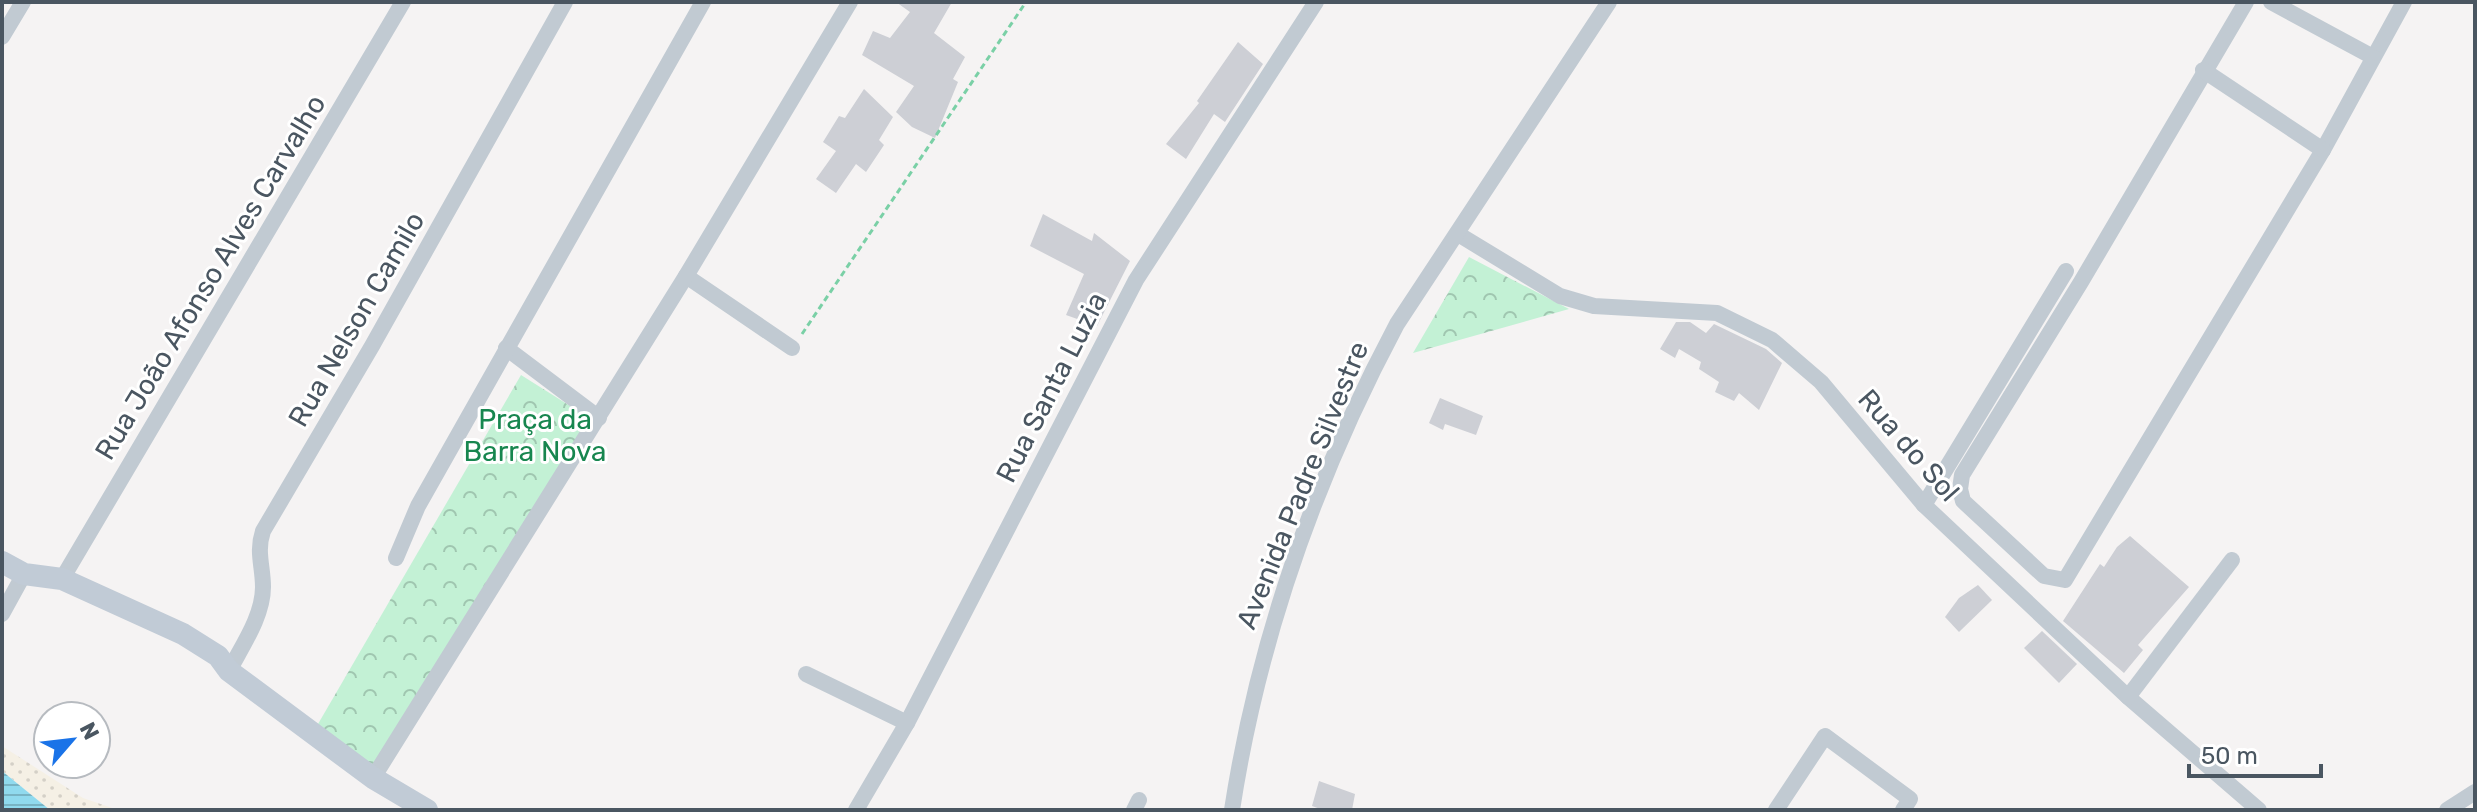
<svg xmlns="http://www.w3.org/2000/svg" width="2477" height="812" viewBox="0 0 2477 812" font-family="Rubik,sans-serif">
	<defs>
		<pattern id="sand-dots" width="8" height="8" patternUnits="userSpaceOnUse" patternTransform="scale(2)"><rect width="8" height="8" fill="#f5f0e5"/><path d="M2 2h.1M6 6h.1" fill="none" stroke="#d4d0c7" stroke-width="1.8" stroke-linecap="round"/></pattern>
		<pattern id="park-crowns" width="20" height="18" patternUnits="userSpaceOnUse" patternTransform="scale(2)"><rect width="20" height="18" fill="#c3f1d5"/><path d="M2 6a3 3 0 1 1 6 0M12 15a3 3 0 1 1 6 0" fill="none" stroke="#a0c6b0"/></pattern>
		<pattern id="water-rules" width="6" height="5" patternUnits="userSpaceOnUse" patternTransform="scale(2)"><rect width="6" height="5" fill="#90daee"/><path d="M0 2.5h6" fill="none" stroke="#78b4c4"/></pattern>
	</defs>
	<rect width="100%" height="100%" fill="#f5f3f3"/>
	<path fill="url(#sand-dots)" d="M2 746 83 798 118 810H50L2 771Z"/>
	<g fill="url(#park-crowns)">
		<path d="M1469 257 1569 309 1413 353Z"/>
		<path d="M521 375 594 421 372 780 318 724Z"/>
	</g>
	<path fill="url(#water-rules)" d="M2 771 50 810H2Z"/>
	<g fill="#cdcfd5">
		<path d="M896 2H952L934 33 965 57 953 79 958 82 935 138 912 127 896 112 914 86 862 55 873 31 890 38 910 12Z"/>
		<path d="M1238 42 1263 64 1225 122 1214 114 1186 159 1166 144 1199 103 1197 101Z"/>
		<path d="M864 89 893 117 879 140 884 145 866 172 856 164 836 193 816 179 836 151 823 142 839 116 845 118Z"/>
		<path d="M1043 214 1092 241 1094 233 1130 261 1097 326 1066 315 1084 274 1030 246Z"/>
		<path d="M1676 322H1690L1706 333 1714 324 1766 349 1782 363 1759 410 1739 393 1734 401 1715 392 1719 382 1699 369 1701 362 1679 349 1675 358 1660 349Z"/>
		<path d="M1440 398 1483 416 1476 435 1445 424 1443 430 1429 423Z"/>
		<path d="M2130 536 2189 587 2138 645 2143 650 2124 673 2063 621 2100 564 2104 567 2117 547Z"/>
		<path d="M1978 585 1992 600 1959 632 1945 617 1959 598Z"/>
		<path d="M2042 631 2077 664 2059 683 2024 648Z"/>
		<path d="M1319 781 1355 794 1352 810H1323L1312 806Z"/>
	</g>
	<g fill="none" stroke-linecap="round" stroke-linejoin="round">
		<path stroke="#7ad0a6" stroke-width="3" stroke-dasharray="6 4" stroke-linecap="butt" d="M802 334 1026 2"/>
		<g stroke="#c1cad2" stroke-width="16">
			<path d="M2246 2 2081 282 1962 475 1960 489 1963 501 2044 576 2065 580 2323 150 2404 2"/>
			<path d="M2271 2 2373 57"/>
			<path d="M2 37 23 2"/>
			<path d="M2203 70 2323 150"/>
			<path d="M1458 234 1560 296 1594 306 1717 313 1772 340 1821 382 1924 505 2128 697 2259 810"/>
			<path d="M686 276 792 348"/>
			<path d="M506 348 599 418"/>
			<path d="M1924 505 2066 271"/>
			<path d="M396 558 418 506 703 2"/>
			<path d="M62 579 403 2"/>
			<path d="M2 614 24 574"/>
			<path d="M229 671C242 646 263 616 263 587 263 566 256 552 263 531L372 346 565 2"/>
			<path d="M806 674 907 723"/>
			<path d="M2128 697 2232 560"/>
			<path d="M373 778 686 276 850 2"/>
			<path d="M856 810 907 723 1136 280 1316 2"/>
			<path d="M1134 810 1139 800"/>
			<path d="M1232 810C1258 641 1316 476 1397 324L1609 2"/>
			<path d="M1776 810 1825 736 1910 799 1903 810"/>
			<path d="M2447 810 2475 792"/>
		</g>
		<path stroke="#c1cbd6" stroke-width="22" d="M2 562 24 574 62 579 183 634 218 656 229 671 373 778 427 810"/>
	</g>
	<g text-anchor="middle" stroke-width="6" stroke-linejoin="round" paint-order="stroke">
		<g font-size="28" fill="#4a5661" stroke="#fff">
			<text transform="translate(210 277) rotate(-59)" y="10">Rua João Afonso Alves Carvalho</text>
			<text transform="translate(356 319) rotate(-60)" y="10">Rua Nelson Camilo</text>
			<text transform="translate(1051 387) rotate(-63)" y="10">Rua Santa Luzia</text>
			<text transform="translate(1909 445) rotate(49)" y="10">Rua do Sol</text>
			<text transform="translate(1302 485) rotate(-68)" y="10">Avenida Padre Silvestre</text>
		</g>
		<g font-size="28" fill="#17864f" stroke="#fff">
			<text x="535" y="429">Praça da<tspan x="535" dy="32">Barra Nova</tspan></text>
		</g>
	</g>
	<rect width="2477" height="812" fill="none" stroke="#4a5661" stroke-width="8"/>
	<g transform="translate(72 740) rotate(62)"><circle r="38" fill="#ffffff" stroke="#b7bbc0" stroke-width="2"/>
	<path d="M0-6L14 30L0 20L-14 30Z" fill="#1a73e8"/>
	<text y="-12" font-size="22" font-weight="bold" text-anchor="middle" fill="#4a5661">N</text>
	</g>
	<path d="M2189 764v12h132v-12" fill="none" stroke="#4a5661" stroke-width="4"/>
	<text x="2201" y="764" font-size="24" fill="#4a5661" stroke="#ffffff" stroke-width="6" paint-order="stroke">50 m</text>
</svg>
